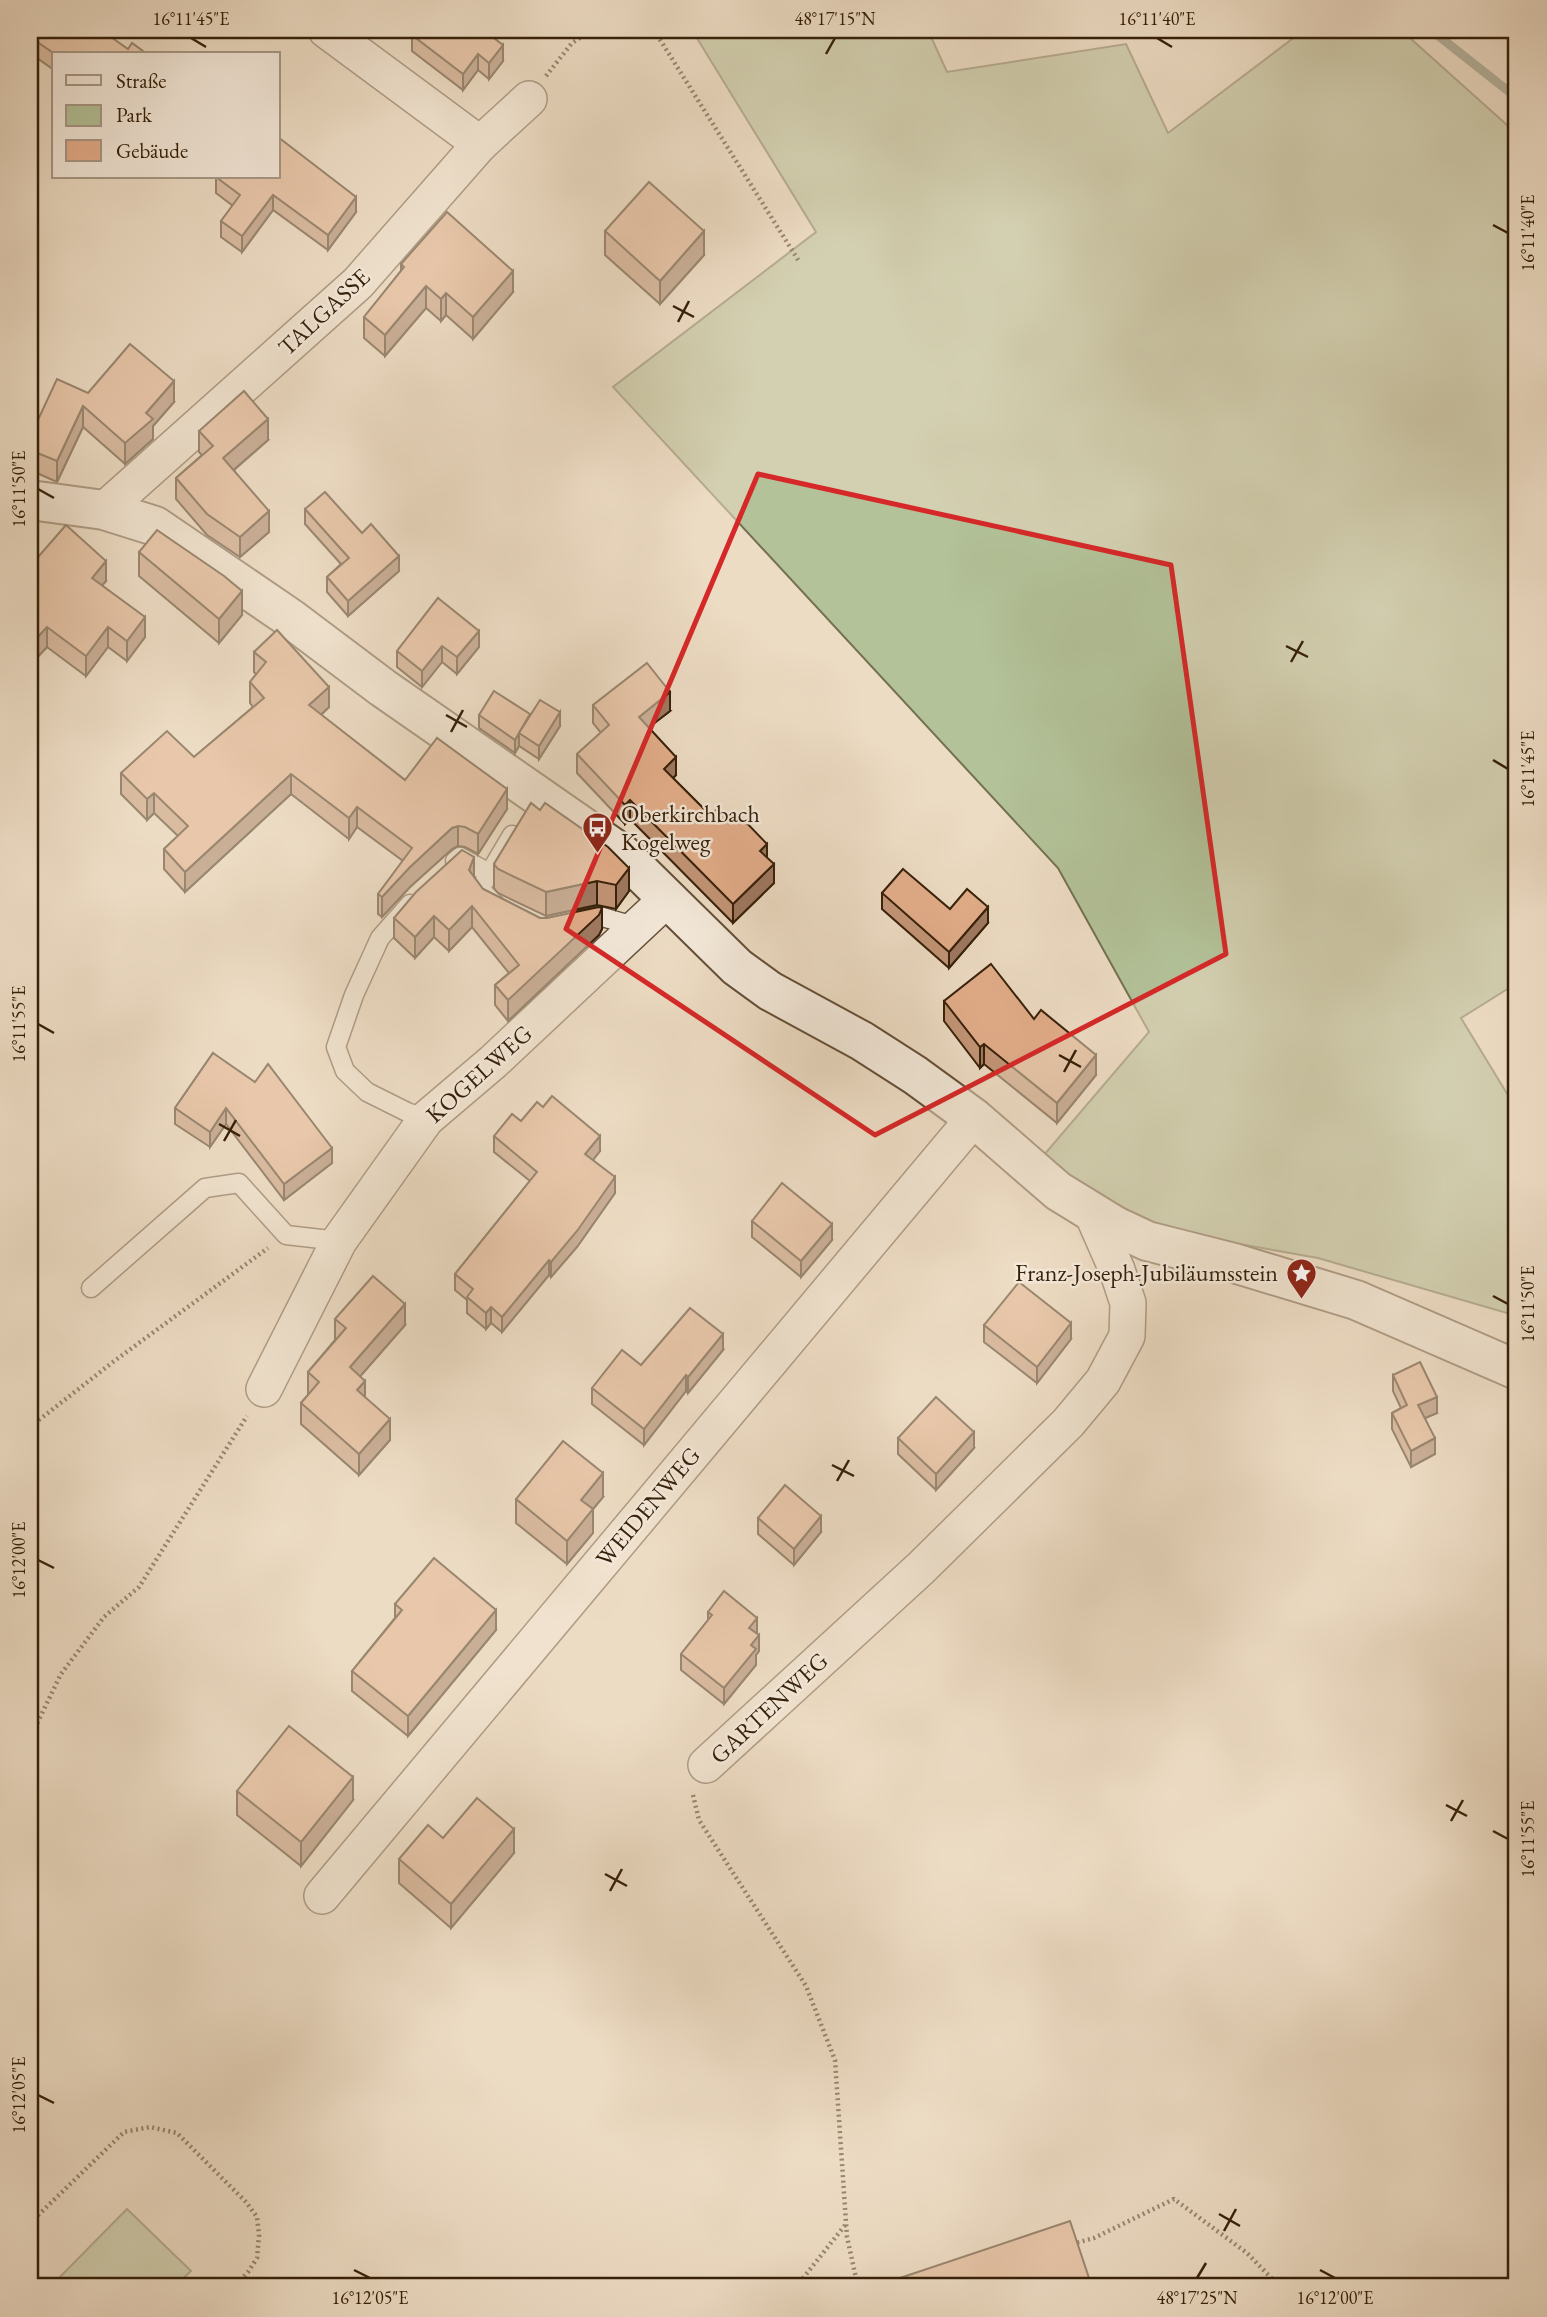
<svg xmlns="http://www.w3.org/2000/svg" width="1547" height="2317" viewBox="0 0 1547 2317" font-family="'EB Garamond',serif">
	<rect width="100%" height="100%" fill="#eddcc4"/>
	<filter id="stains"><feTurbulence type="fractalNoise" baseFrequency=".00286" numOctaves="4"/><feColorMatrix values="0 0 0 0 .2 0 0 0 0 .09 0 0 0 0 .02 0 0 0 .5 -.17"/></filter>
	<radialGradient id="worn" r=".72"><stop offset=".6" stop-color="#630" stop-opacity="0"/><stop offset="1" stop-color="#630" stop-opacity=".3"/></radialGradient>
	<g fill="#b3c299" stroke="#747151" stroke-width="2">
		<path d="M692 30H928L947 72 1126 44 1168 133 1304 30H1401L1517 134V983L1461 1018 1517 1110V1316L1318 1258 1177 1233 1096 1195 1043 1156 1149 1032 1058 868 613 387 816 232Z"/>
		<path d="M127 2209 191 2271 174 2287H50Z"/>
	</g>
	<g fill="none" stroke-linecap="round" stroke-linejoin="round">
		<path stroke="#717e6f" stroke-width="9" d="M1431 30 1517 98"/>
		<defs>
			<g id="service">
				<path d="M455 861 460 857 489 873"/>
				<path d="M410 904 380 938 354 995 336 1047 345 1071 367 1092 407 1112 426 1119"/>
				<path d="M495 904 480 889 512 835"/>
				<path d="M580 920 599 916 637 927"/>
				<path d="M91 1288 205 1188 239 1183 286 1235 339 1241"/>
			</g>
			<g id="minor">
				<path d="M326 30 480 144"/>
				<path d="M104 510 358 283 480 144 529 99"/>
				<path d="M264 1389 339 1241 426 1119 493 1062 668 898"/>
				<path d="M706 1765 921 1568 1068 1423 1103 1381 1127 1336 1128 1303 1117 1270 1092 1213"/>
				<path d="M322 1896 974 1118"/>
			</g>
			<path id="tertiary" d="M30 500 104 510 155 526 290 618 383 688 622 854 737 967 770 991 862 1041 915 1075 974 1118 1058 1191 1115 1226 1147 1241 1234 1263 1356 1300 1517 1370"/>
		</defs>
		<use href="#service" stroke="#644f38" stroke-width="21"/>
		<use href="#minor" stroke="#644f38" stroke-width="38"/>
		<use href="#tertiary" stroke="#644f38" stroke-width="42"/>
		<g stroke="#362009" stroke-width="4.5" stroke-dasharray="2 3.5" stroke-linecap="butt">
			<path d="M654 30 800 263"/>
			<path d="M546 76 572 43 592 30"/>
			<path d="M30 1427 113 1362 268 1248"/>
			<path d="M30 1738 61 1674 104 1617 139 1587 247 1416"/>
			<path d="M693 1795 699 1820 806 1986 835 2060 847 2237 858 2287"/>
			<path d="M30 2223 124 2132 150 2127 177 2133 246 2202 257 2217 259 2235 257 2258 248 2272 234 2287"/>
			<path d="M1072 2244 1094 2238 1174 2199 1247 2253 1280 2287"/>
			<path d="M796 2287 846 2224"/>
		</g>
		<use href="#service" stroke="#f3e8d9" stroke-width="18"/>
		<use href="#minor" stroke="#f3e8d9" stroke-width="35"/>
		<use href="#tertiary" stroke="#f3e8d9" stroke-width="38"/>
	</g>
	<g fill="#c39577" stroke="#362009" stroke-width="2">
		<path d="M30 30 128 49 54 54V70L30 53Z"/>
		<path d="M412 35 503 61 489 79 478 70 463 90 412 51Z"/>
		<path d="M216 177 356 212 328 250 273 210 242 252 221 237V221L233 206 216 193Z"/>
		<path d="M605 231 704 255 660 304 605 255Z"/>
		<path d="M401 264 513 292 473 339 446 315 441 321 426 308 385 356 364 338V317L401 271Z"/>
		<path d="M88 393 174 402 153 426V439L125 464 83 427 57 482 30 470V437Z"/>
		<path d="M199 431 268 440 234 470 269 532 240 557 207 535 176 499V478L202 455 199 452Z"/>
		<path d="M305 509 362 533 399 571 348 616 327 592V577L341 564 305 524Z"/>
		<path d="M139 552 242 615 219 643 139 576Z"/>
		<path d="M30 562 32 564 106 581 102 585 145 637 127 661 108 647 86 676 47 647 30 665Z"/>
		<path d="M438 598 479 647 457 674 442 662 422 687 397 667V651Z"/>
		<path d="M254 652 329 707 321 715 405 780 507 809 478 854 465 847 458 846 452 849 410 887 382 917 378 914V894L403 861 357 827 349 839 291 794 185 892 164 869V849L178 836 154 813 147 820 121 794V773L194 757 253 707 250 703V682L256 674 254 672Z"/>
		<path d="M593 705 670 711 649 727 676 775 673 778 711 816 767 858 774 883 733 923 630 819 625 824 577 773V754L601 733 593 723Z"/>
		<path d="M530 714 560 726 539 759 519 746 515 753 479 728V715Z"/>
		<path d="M531 803 629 891 616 909 597 905 546 916 498 893 494 888V864Z"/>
		<path d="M474 877 483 889 540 918 602 929 599 935 508 1021 495 1005V985L509 973 472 927 449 951 434 937 415 958 394 938V918Z"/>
		<path d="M882 893 950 909 988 923 949 968 882 909Z"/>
		<path d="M944 1001 1034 1019 1096 1075 1057 1123 984 1064 980 1068 944 1021Z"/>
		<path d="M213 1053 332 1163 284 1200 226 1124 210 1147 175 1124V1108Z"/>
		<path d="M521 1121 600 1151 593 1160 615 1193 577 1247 551 1277 549 1275 502 1332 491 1323 486 1329 467 1313V1300L455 1290V1274L530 1181 494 1152V1136Z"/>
		<path d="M752 1221 832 1240 801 1277 752 1237Z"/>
		<path d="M335 1319 405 1325 360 1376 365 1398 390 1440 359 1475 301 1424V1403L309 1394 308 1393V1372L335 1340Z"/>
		<path d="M984 1325 1071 1339 1037 1383 984 1342Z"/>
		<path d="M723 1350 688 1393 686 1391 644 1445 592 1404V1388L641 1365Z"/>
		<path d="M1393 1375 1437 1413 1425 1418 1435 1454 1411 1467 1392 1429V1413L1401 1408 1393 1391Z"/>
		<path d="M898 1438 974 1448 936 1490 898 1454Z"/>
		<path d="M603 1497 593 1509V1533L567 1564 516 1523V1499Z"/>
		<path d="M758 1518 821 1532 794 1565 758 1534Z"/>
		<path d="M395 1604 496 1630 408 1736 352 1691V1671L395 1618Z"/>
		<path d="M708 1612 757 1634 759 1651 756 1655V1665L724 1704 681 1670V1654L708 1620Z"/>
		<path d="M237 1791 353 1800 301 1866 237 1815Z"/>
		<path d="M443 1838 514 1853 451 1928 399 1883V1859Z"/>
	</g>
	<g fill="#9f7961" stroke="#362009" stroke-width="2">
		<path d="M503 45V61L489 79V63Z"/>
		<path d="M478 54V70L463 90V74Z"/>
		<path d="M273 195V210L242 252V236Z"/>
		<path d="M356 197V212L328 250V235Z"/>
		<path d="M704 231V255L660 304V281Z"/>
		<path d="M513 271V292L473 339V317Z"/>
		<path d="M426 286V308L385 356V335Z"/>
		<path d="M446 293V315L441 321V299Z"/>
		<path d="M174 381V402L153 426V439L125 464V443L146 413Z"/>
		<path d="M83 406V427L57 482V461Z"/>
		<path d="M268 419V440L223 479V458Z"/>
		<path d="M269 511V532L240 557V537Z"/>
		<path d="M399 556V571L348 616V601Z"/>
		<path d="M106 561V581L92 597V578Z"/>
		<path d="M242 591V615L219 643V619Z"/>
		<path d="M145 617V637L127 661V641Z"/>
		<path d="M47 627V647L30 665V645Z"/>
		<path d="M108 627V647L86 676V656Z"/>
		<path d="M479 631V647L457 674V657Z"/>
		<path d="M442 646V662L422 687V671Z"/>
		<path d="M329 687V707L309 726V705Z"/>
		<path d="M670 692V711L639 735V717Z"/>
		<path d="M560 712V726L539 759V746Z"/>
		<path d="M530 714 519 733V746L515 753V740Z"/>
		<path d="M676 757V775L664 787V769Z"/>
		<path d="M291 774V794L185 892V872Z"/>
		<path d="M507 789V809L478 854V834Z"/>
		<path d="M154 793V813L147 820V799Z"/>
		<path d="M630 800V819L625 824V805Z"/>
		<path d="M357 807V827L349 839V818Z"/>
		<path d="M458 826V846L452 849 410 887 382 917V897L410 867 452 828Z"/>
		<path d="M767 844V863L760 851Z"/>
		<path d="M474 857V878L469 870Z"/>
		<path d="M774 864V883L733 923V904Z"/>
		<path d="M629 868V891L616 909V885Z"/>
		<path d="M597 881V905L546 916V892Z"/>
		<path d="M472 906V927L449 951V930Z"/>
		<path d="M988 907V923L949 968V952Z"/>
		<path d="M602 908V929L599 935 508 1021V1000Z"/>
		<path d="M434 916V937L415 958V937Z"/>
		<path d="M984 1044V1064L980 1068V1047Z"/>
		<path d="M1096 1055V1075L1057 1123V1103Z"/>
		<path d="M226 1108V1124L210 1147V1132Z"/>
		<path d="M600 1136V1151L585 1170V1154Z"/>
		<path d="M332 1148V1163L284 1200V1184Z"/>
		<path d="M615 1177V1193L577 1247 551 1277V1262Z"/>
		<path d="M832 1224V1240L801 1277V1261Z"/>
		<path d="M549 1260V1275L502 1332V1317Z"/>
		<path d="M405 1304V1325L350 1388V1367Z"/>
		<path d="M491 1307V1323L486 1329V1313Z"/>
		<path d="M1071 1323V1339L1037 1383V1367Z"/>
		<path d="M723 1334V1350L688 1393V1377Z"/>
		<path d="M686 1375V1391L644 1445V1429Z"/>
		<path d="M365 1381V1402L357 1390Z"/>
		<path d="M1437 1397V1413L1418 1421V1405Z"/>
		<path d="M390 1419V1440L359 1475V1454Z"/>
		<path d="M974 1432V1448L936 1490V1474Z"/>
		<path d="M1435 1438V1454L1411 1467V1451Z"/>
		<path d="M603 1473V1497L593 1509V1533L567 1564V1541L581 1500Z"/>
		<path d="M821 1516V1532L794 1565V1549Z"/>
		<path d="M496 1610V1630L408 1736V1716Z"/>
		<path d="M757 1618V1634L749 1628Z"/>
		<path d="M759 1635V1651L756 1655V1665L724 1704V1688L751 1645Z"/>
		<path d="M353 1777V1800L301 1866V1842Z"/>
		<path d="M514 1829V1853L451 1928V1904Z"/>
	</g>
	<g fill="#e3ad8a" stroke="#362009" stroke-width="2">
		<path d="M30 30H101L128 49 132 43 147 54H55L30 37Z"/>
		<path d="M416 30H483L503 45 489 63 478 54 463 74 412 35Z"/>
		<path d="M278 137 356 197 328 235 273 195 242 236 221 221 240 195 216 177H278Z"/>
		<path d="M649 182 704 231 660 281 605 231Z"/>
		<path d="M447 212 513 271 473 317 446 293 441 299 426 286 385 335 364 317 404 267 401 264Z"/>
		<path d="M130 344 174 381 146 413 153 419 125 443 83 406 57 461 30 450V437L57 379 88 393Z"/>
		<path d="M244 391 268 419 223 458 269 511 240 537 207 514 176 478 213 446 199 431Z"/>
		<path d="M325 492 362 533 371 524 399 556 348 601 327 577 349 558 305 509Z"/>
		<path d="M66 525 106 561 92 578 145 617 127 641 108 627 86 656 47 627 30 645V605L34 600 30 596V562L32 564Z"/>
		<path d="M157 530 224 576 242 591 219 619 139 552Z"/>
		<path d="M438 598 479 631 457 657 442 646 422 671 397 651Z"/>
		<path d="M277 630 329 687 309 705 405 780 437 738 507 789 478 834 465 827 458 826 452 828 410 867 382 897 378 894 412 848 357 807 349 818 291 774 185 872 164 849 188 826 154 793 147 799 121 773 167 731 194 757 264 698 250 682 266 662 254 652Z"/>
		<path d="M647 663 670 692 639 717 676 757 664 769 711 816 718 808 732 822 739 815 767 844 760 851 774 864 733 904 630 800 625 805 577 754 609 725 593 705Z"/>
		<path d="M494 691 530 714 515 740 479 715Z"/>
		<path d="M540 700 560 712 539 746 519 733Z"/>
		<path d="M531 803 540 810 545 803 608 847 629 868 616 885 597 881 546 892 498 869 494 864Z"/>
		<path d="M462 850 474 857 469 870 483 889 540 918H547L599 907 602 908 599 915 508 1000 495 985 519 965 472 906 449 930 434 916 415 937 394 918 416 892Z"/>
		<path d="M903 869 950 909 967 889 988 907 949 952 882 893Z"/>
		<path d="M991 964 1034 1019 1041 1010 1096 1055 1057 1103 984 1044 980 1047 944 1001Z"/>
		<path d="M213 1053 255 1082 268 1064 332 1148 284 1184 226 1108 210 1132 175 1108Z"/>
		<path d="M552 1096 600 1136 585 1154 615 1177 577 1231 551 1262 549 1260 502 1317 491 1307 486 1313 467 1297 473 1289 455 1274 537 1172 494 1136 512 1114 521 1121 537 1102 543 1107Z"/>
		<path d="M782 1183 832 1224 801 1261 752 1221Z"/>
		<path d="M373 1276 405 1304 350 1367 365 1381 357 1390 390 1419 359 1454 301 1403 319 1382 308 1372 346 1328 335 1319Z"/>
		<path d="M1019 1282 1071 1323 1037 1367 984 1325Z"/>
		<path d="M690 1308 723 1334 688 1377 686 1375 644 1429 592 1388 622 1350 641 1365Z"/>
		<path d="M1420 1362 1437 1397 1418 1405 1435 1438 1411 1451 1392 1413 1407 1405 1393 1375Z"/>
		<path d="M936 1397 974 1432 936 1474 898 1438Z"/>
		<path d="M563 1441 603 1473 581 1500 593 1509 567 1541 516 1499Z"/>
		<path d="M785 1485 821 1516 794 1549 758 1518Z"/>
		<path d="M434 1558 496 1610 408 1716 352 1671 402 1610 395 1604Z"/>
		<path d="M724 1591 757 1618 749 1628 759 1635 751 1645 756 1649 724 1688 681 1654 712 1615 708 1612Z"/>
		<path d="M289 1726 353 1777 301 1842 237 1791Z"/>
		<path d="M477 1798 514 1829 451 1904 399 1859 428 1825 443 1838Z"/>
		<path d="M1070 2221 1092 2287H896L894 2280Z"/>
	</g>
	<path d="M0 0H1547V2317H0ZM758 474 1171 565 1226 954 875 1135 566 929Z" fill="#eddcc4" fill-opacity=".55" fill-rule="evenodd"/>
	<path fill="none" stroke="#d62828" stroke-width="5" stroke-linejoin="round" d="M758 474 1171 565 1226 954 875 1135 566 929Z"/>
	<path fill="none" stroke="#362009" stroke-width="2.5" d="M191 38 206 47M1157 38 1172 47M826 54 835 38M1493 225 1508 233M673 306 694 317M678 322 689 301M38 489 54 498M1286 646 1308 657M1291 662 1303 641M446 715 467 727M451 732 463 710M1493 760 1508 769M38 1024 54 1033M1059 1055 1081 1067M1064 1072 1076 1050M219 1124 240 1136M224 1141 236 1120M1493 1296 1508 1304M832 1465 854 1476M837 1481 849 1460M38 1560 54 1568M1446 1805 1467 1816M1451 1821 1463 1800M1493 1831 1508 1839M605 1874 627 1886M610 1891 622 1869M38 2095 54 2103M1219 2214 1240 2226M1224 2231 1236 2209M354 2270 370 2278M1320 2270 1335 2278M1197 2278 1206 2263"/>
	<defs>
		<symbol id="bus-pin" viewBox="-11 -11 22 30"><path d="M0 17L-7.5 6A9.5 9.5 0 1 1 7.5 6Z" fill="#8f2418" stroke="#f3e8d9"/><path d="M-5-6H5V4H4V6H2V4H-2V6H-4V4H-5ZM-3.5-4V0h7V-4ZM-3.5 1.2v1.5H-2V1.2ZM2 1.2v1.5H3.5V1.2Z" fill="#fff"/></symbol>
		<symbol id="sight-pin" viewBox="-11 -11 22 30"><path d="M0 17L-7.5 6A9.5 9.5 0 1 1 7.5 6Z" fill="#8f2418" stroke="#f3e8d9"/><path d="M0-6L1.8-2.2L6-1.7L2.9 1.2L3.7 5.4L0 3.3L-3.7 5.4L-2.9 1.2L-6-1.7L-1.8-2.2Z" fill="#fff"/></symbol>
	</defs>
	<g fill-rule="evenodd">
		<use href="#bus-pin" x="580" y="810" width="35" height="47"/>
		<use href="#sight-pin" x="1284" y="1256" width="35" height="47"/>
	</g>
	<g text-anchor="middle" stroke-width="5" stroke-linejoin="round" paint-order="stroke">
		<g font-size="24" fill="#362009" stroke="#f3e8d9">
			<text transform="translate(324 312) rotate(-43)" y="8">TALGASSE</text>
			<text transform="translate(479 1074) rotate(-42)" y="8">KOGELWEG</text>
			<text transform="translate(648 1507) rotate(-50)" y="8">WEIDENWEG</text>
			<text transform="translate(769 1708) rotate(-43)" y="8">GARTENWEG</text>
		</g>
		<g font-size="24" fill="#362009" stroke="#f3e8d9" text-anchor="start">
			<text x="621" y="822">Oberkirchbach<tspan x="621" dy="28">Kogelweg</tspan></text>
			<text x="1278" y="1281" text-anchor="end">Franz-Joseph-Jubiläumsstein</text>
		</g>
	</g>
	<rect width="1547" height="2317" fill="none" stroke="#eddcc4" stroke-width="77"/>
	<rect x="52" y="52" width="228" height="126" fill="#f3e8d9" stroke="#a79886" stroke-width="2"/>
	<rect x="66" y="75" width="35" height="10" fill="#f3e8d9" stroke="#a79886" stroke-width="2"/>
	<text x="116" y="88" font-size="21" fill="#362009">Straße</text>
	<rect x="66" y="105" width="35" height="21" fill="#b3c299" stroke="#a79886" stroke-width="2"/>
	<text x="116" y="122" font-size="21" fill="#362009">Park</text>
	<rect x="66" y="140" width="35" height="21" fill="#e3ad8a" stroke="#a79886" stroke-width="2"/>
	<text x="116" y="158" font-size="21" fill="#362009">Gebäude</text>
	<rect x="38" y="38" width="1470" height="2240" fill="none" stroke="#362009" stroke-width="2.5"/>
	<g font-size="18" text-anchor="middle" fill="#362009">
		<text x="191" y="25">16°11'45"E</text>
		<text x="835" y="25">48°17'15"N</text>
		<text x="1157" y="25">16°11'40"E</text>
		<text transform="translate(1528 233) rotate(-90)" y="6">16°11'40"E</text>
		<text transform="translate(19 489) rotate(-90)" y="6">16°11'50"E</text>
		<text transform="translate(1528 769) rotate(-90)" y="6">16°11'45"E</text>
		<text transform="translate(19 1024) rotate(-90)" y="6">16°11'55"E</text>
		<text transform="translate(1528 1304) rotate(-90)" y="6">16°11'50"E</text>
		<text transform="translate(19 1560) rotate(-90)" y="6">16°12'00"E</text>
		<text transform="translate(1528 1839) rotate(-90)" y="6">16°11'55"E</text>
		<text transform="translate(19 2095) rotate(-90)" y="6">16°12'05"E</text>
		<text x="370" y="2304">16°12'05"E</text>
		<text x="1197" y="2304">48°17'25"N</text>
		<text x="1335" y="2304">16°12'00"E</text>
	</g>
	<rect width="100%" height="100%" filter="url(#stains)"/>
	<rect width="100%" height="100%" fill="url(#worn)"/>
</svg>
